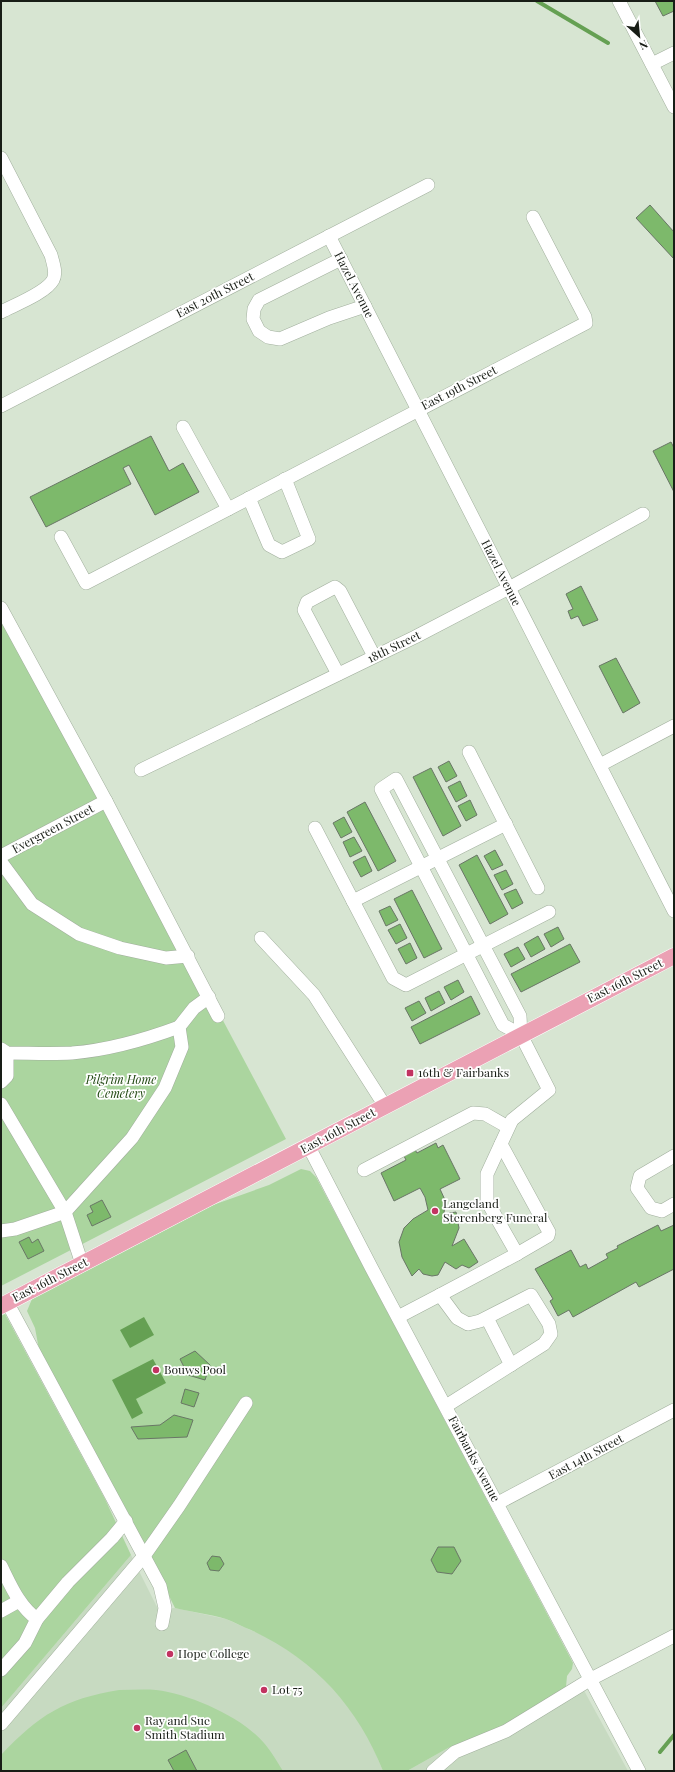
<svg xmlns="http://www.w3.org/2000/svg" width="675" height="1772" viewBox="0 0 675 1772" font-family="'Playfair Display',serif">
	<rect width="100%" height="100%" fill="#d7e5d2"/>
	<g fill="#c7dac1">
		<path d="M131 1555 158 1609 175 1608 226 1619 273 1640 312 1667 342 1699 356 1717 366 1731 383 1771H1V1708Z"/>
		<path d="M581 1685 628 1771H407L448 1748Z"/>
	</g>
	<g fill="#abd59f">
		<path d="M1 603 286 1139 1 1286Z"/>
		<path d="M301 1169 310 1171 316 1177 573 1663 572 1669 567 1676 566 1687 502 1726 448 1748 407 1771H383C358 1707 314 1659 251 1630 243 1627 234 1622 226 1619 210 1614 192 1612 175 1608L126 1509 40 1355 35 1328 27 1311 32 1299 213 1205 269 1185Z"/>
		<path d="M5 1314 105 1499 131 1555 1 1708V1316Z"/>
		<path d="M119 1690C131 1690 144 1689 156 1690 190 1694 242 1717 264 1743 272 1752 277 1762 283 1771H1V1755C39 1715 64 1699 119 1690Z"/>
	</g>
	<g fill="#65a053">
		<path d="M144 1317 154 1335 130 1348 120 1330Z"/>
		<path d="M153 1359 166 1383 136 1399 143 1413 132 1419 112 1380Z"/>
	</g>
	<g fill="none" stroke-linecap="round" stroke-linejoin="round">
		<g stroke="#65a053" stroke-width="4">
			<path d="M537 1 608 43"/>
			<path d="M660 1752 674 1735"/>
		</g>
	</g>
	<g fill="#7db96b" stroke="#697666">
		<path d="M655 1H674V11L663 16Z"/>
		<path d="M650 205 674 232V259L636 218Z"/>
		<path d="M151 436 169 471 183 463 199 492 155 515 129 465 123 468 131 484 46 527 30 497Z"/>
		<path d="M671 442 674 448V492L653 451Z"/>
		<path d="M581 586 598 620 583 626 578 616 571 619 568 611 573 609 566 594Z"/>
		<path d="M616 658 640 703 623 713 599 666Z"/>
		<path d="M449 761 457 776 446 782 438 767Z"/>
		<path d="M431 768 461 826 443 836 413 777Z"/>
		<path d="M460 781 467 796 456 802 448 787Z"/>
		<path d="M470 800 477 815 466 821 458 806Z"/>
		<path d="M365 802 396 861 378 871 347 812Z"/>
		<path d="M344 817 352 832 341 838 333 823Z"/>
		<path d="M354 837 362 851 350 857 343 842Z"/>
		<path d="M495 850 503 865 492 870 484 856Z"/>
		<path d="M477 855 508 914 490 924 459 865Z"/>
		<path d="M365 856 372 871 361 877 353 862Z"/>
		<path d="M506 870 513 884 502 890 494 875Z"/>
		<path d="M516 889 523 903 512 909 504 894Z"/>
		<path d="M412 890 442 949 424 958 394 899Z"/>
		<path d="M390 906 398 920 386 926 379 911Z"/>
		<path d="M400 924 407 938 396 944 388 930Z"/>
		<path d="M558 927 564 939 551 947 544 934Z"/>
		<path d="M538 936 545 949 531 957 524 944Z"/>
		<path d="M410 943 417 958 406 964 398 949Z"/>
		<path d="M570 944 580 962 521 992 511 974Z"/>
		<path d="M518 947 525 959 511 967 504 954Z"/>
		<path d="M458 980 464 992 451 1000 444 987Z"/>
		<path d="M439 991 445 1003 431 1011 425 998Z"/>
		<path d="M471 996 480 1014 420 1044 411 1027Z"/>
		<path d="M419 1001 426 1013 412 1021 405 1008Z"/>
		<path d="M436 1143 438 1148 443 1145 460 1179 440 1189 445 1200 444 1214 456 1212 459 1228 452 1246 464 1239 478 1262 469 1268 462 1265 456 1269 445 1262 438 1275 432 1276 423 1274 419 1269 412 1276 402 1257 399 1242 404 1228 413 1219 428 1210 425 1197 420 1188 394 1201 381 1173 406 1160 403 1154 414 1148 417 1153Z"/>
		<path d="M102 1200 111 1217 92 1226 87 1215 93 1212 90 1206Z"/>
		<path d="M658 1225 661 1231 674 1225V1269L639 1287 636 1282 573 1317 569 1310 558 1316 550 1301 553 1299 535 1269 571 1250 580 1267 586 1264 588 1269 608 1258 606 1254 618 1248 617 1246Z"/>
		<path d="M29 1237 32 1243 38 1239 44 1251 28 1259 19 1242Z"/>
		<path d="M195 1351 210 1365 205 1380 188 1375 180 1359Z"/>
		<path d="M185 1389 199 1393 194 1407 181 1403Z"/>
		<path d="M174 1415 193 1420 187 1437 138 1439 131 1427 160 1425Z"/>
		<path d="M438 1547H454L461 1561 452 1574 437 1572 431 1560Z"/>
		<path d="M212 1556 220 1557 224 1564 219 1571 210 1570 207 1563Z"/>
		<path d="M186 1750 197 1771H174L168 1760Z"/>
	</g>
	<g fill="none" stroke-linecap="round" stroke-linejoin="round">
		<defs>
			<g id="minor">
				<path d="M619 1 674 107"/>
				<path d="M652 64 674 53"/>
				<path d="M1 158 51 255C53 263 57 273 53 280 46 293 14 305 1 312"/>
				<path d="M329 236 674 911"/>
				<path d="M341 259 259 300 254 309 253 319 259 331 268 337 280 339 329 318 365 306"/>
				<path d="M1 406 428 185"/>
				<path d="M183 427 228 509"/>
				<path d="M249 498 269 545 282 552 309 539 285 479"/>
				<path d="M61 537 86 583 586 323 585 317 533 217"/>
				<path d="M1 608 106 801 218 1016"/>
				<path d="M338 674 304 610 307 602 335 587 340 591 374 656"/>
				<path d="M469 752 538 888"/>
				<path d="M600 765 674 726"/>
				<path d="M141 770 415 637 509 588 643 514"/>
				<path d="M315 828 393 978 406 985 549 912"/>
				<path d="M1 856 106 801"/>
				<path d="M1 862 32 904 79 934 120 948 166 958 188 956"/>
				<path d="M353 901 506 824"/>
				<path d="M261 938 314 995 385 1106"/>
				<path d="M1 1049 7 1053C28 1053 50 1054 72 1053 109 1050 144 1040 179 1027"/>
				<path d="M1 1082 7 1076V1053"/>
				<path d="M1 1104 65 1212 82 1264"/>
				<path d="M501 1144 549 1232 548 1236 517 1254"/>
				<path d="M309 1147 371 1267 639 1771"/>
				<path d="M674 1156 640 1176 637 1188 651 1208 662 1211 674 1204"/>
				<path d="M364 1170 473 1113 485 1114 508 1127"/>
				<path d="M1 1231 15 1229 65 1212 132 1138 165 1088 182 1047 179 1027 194 1008 209 997"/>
				<path d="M440 1295 517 1254 487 1201V1174L512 1120 549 1090 521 1035 520 1016 396 779 381 789 503 1025 521 1035"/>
				<path d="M7 1302 160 1586 165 1608 162 1624"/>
				<path d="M398 1317 440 1295 457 1318 468 1324 480 1321 531 1295 549 1324 551 1334 544 1344 446 1406"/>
				<path d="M487 1318 511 1365"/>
				<path d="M498 1503 674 1410"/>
				<path d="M1 1566C11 1586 19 1606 37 1619"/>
				<path d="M1 1611 19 1601"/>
				<path d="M1 1670 25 1643 37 1619 68 1582 112 1538 126 1521"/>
				<path d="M1 1724 144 1556 179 1506 246 1403"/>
				<path d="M433 1771 455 1752 506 1731 591 1679 674 1636"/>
			</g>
			<path id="major" d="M1 1306 674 956"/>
		</defs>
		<use href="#minor" stroke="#a1af9d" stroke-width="14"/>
		<use href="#major" stroke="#fff" stroke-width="17"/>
		<use href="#minor" stroke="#fff" stroke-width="13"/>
		<use href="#major" stroke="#eba1b4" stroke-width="16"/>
	</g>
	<g fill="#c23461" stroke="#fff" stroke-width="1.5">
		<rect x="406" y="1069" width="8" height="8" rx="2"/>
		<circle cx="435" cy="1211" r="4"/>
		<circle cx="156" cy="1370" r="4"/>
		<circle cx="170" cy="1654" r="4"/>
		<circle cx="264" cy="1690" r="4"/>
		<circle cx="137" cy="1728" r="4"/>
	</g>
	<g text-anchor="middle" stroke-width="3.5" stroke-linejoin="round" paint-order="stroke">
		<g font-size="12" fill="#181d16" stroke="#fff">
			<text transform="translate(354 285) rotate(63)" y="4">Hazel Avenue</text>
			<text transform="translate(215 295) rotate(-27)" y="4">East 20th Street</text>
			<text transform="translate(459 388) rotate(-27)" y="4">East 19th Street</text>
			<text transform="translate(501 573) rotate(63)" y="4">Hazel Avenue</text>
			<text transform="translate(394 647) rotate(-26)" y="4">18th Street</text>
			<text transform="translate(53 829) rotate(-28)" y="4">Evergreen Street</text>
			<text transform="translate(625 981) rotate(-27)" y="4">East 16th Street</text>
			<text transform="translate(338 1131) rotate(-28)" y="4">East 16th Street</text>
			<text transform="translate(50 1280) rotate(-27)" y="4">East 16th Street</text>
			<text transform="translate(586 1457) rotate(-28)" y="4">East 14th Street</text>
			<text transform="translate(474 1459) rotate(62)" y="4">Fairbanks Avenue</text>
		</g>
		<g font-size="12" fill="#181d16" stroke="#fff" text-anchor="start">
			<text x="418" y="1077">16th &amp; Fairbanks</text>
			<text x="443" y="1208">Langeland<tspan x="443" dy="14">Sterenberg Funeral</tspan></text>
			<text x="164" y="1374">Bouws Pool</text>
			<text x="178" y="1658">Hope College</text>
			<text x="272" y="1694">Lot 75</text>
			<text x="145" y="1725">Ray and Sue<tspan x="145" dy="14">Smith Stadium</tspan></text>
		</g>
		<g font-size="12" font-style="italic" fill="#224913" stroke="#fff">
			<text x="121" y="1084">Pilgrim Home<tspan x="121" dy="14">Cemetery</tspan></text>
		</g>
	</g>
	<rect width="675" height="1772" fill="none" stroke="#181d16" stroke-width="4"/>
	<g transform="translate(639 36) rotate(153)" stroke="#ffffff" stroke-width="3" paint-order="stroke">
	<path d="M0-3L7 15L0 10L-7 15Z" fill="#181d16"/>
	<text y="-6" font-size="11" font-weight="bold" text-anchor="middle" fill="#181d16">N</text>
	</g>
</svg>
